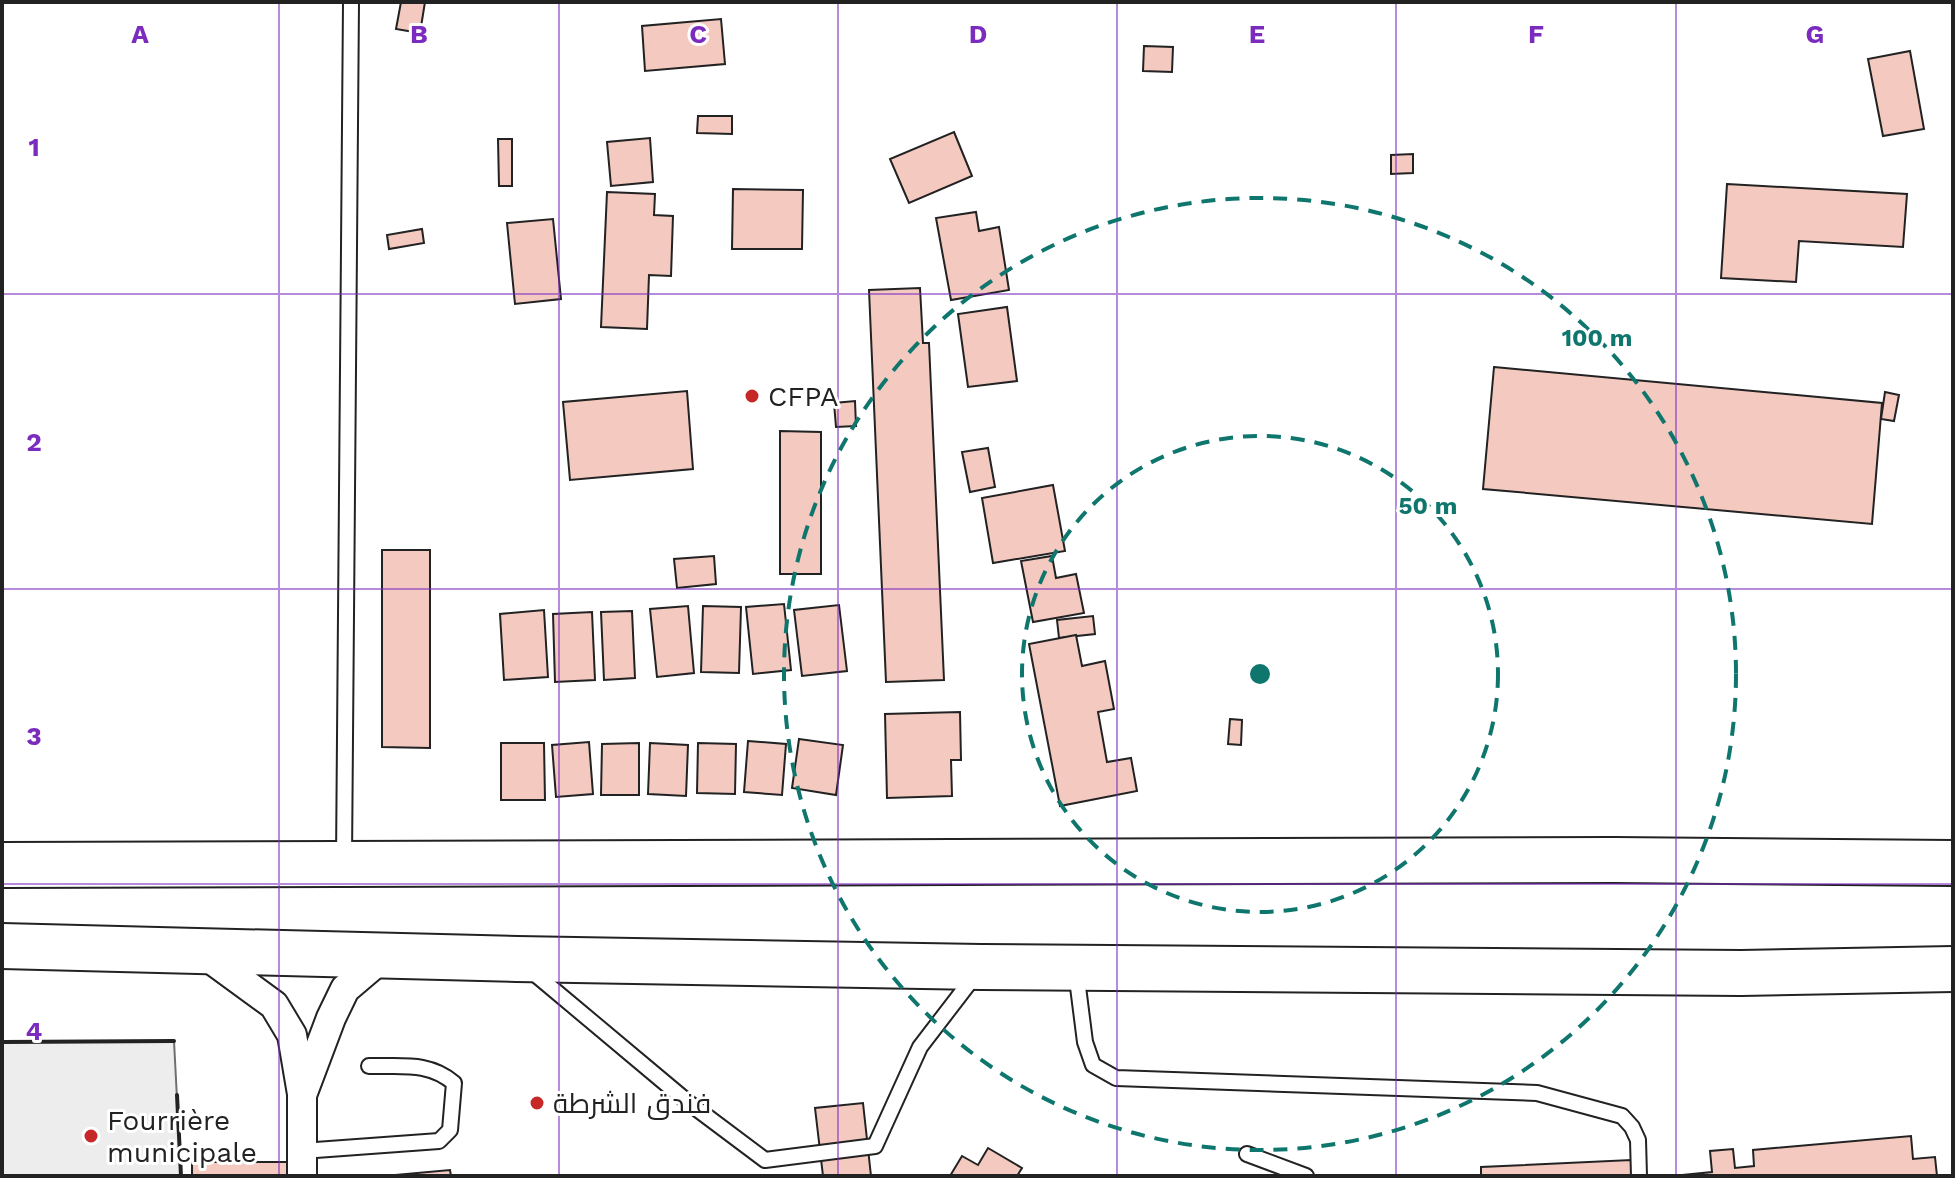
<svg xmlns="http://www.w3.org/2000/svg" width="1955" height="1178" viewBox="0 0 1955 1178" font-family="'Work Sans',Cairo,sans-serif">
	<rect width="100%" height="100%" fill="#fff"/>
	<path fill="#ededed" stroke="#6f6f6f" stroke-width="2" d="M174 1041 181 1176H2V1042Z"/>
	<g fill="#f3c9c0" stroke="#222" stroke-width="2">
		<path d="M401 2H425L420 33 396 29Z"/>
		<path d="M721 19 725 64 645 71 642 26Z"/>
		<path d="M1144 46 1173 47 1172 72 1143 71Z"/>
		<path d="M1910 51 1924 129 1883 136 1868 59Z"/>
		<path d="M698 116H732V134L697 133Z"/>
		<path d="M954 132 972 176 909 203 890 159Z"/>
		<path d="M650 138 653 182 611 186 607 142Z"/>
		<path d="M498 139H512V186H499Z"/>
		<path d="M1413 154V173L1391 174V155Z"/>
		<path d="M1727 184 1907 194 1903 247 1799 241 1796 282 1721 278Z"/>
		<path d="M733 189 803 190 802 249H732Z"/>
		<path d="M607 192 655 194 654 215 673 216 671 276 649 275 647 329 601 327Z"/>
		<path d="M976 212 979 231 999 227 1009 290 951 300 936 218Z"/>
		<path d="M553 219 561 299 515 304 507 223Z"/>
		<path d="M422 229 424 243 389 249 387 235Z"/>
		<path d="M920 288 923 343H929L944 680 886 682 869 290Z"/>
		<path d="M1007 307 1017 381 968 387 958 314Z"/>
		<path d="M1494 367 1882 403 1872 524 1483 489Z"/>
		<path d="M687 391 693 469 570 480 563 402Z"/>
		<path d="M1885 392 1899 395 1894 421 1881 419Z"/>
		<path d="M855 401 856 426 836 427 834 403Z"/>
		<path d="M780 431 821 432V574H780Z"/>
		<path d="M988 448 995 487 970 492 962 452Z"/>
		<path d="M1053 485 1065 551 993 563 982 498Z"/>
		<path d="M382 550H430V748L382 747Z"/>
		<path d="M714 556 716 584 677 588 674 559Z"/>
		<path d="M1052 556 1056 578 1076 574 1084 613 1033 622 1021 561Z"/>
		<path d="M784 604 791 670 753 674 746 607Z"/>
		<path d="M839 605 847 671 802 676 794 610Z"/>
		<path d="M688 606 694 673 657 677 650 609Z"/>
		<path d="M703 606 741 607 739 673 701 672Z"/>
		<path d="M544 610 548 677 504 680 500 614Z"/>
		<path d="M632 611 635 678 604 680 601 612Z"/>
		<path d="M592 612 595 680 555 682 553 614Z"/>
		<path d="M1093 616 1095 634 1059 638 1057 620Z"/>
		<path d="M1076 635 1082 666 1105 661 1114 709 1098 712 1107 762 1131 758 1137 791 1060 806 1029 644Z"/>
		<path d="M960 712 961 760H951L952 796 887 798 885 714Z"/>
		<path d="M1230 719 1242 720 1241 745 1228 744Z"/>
		<path d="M799 739 843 745 836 795 792 788Z"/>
		<path d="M748 741 786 744 782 795 744 792Z"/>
		<path d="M589 742 593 794 556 797 552 745Z"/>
		<path d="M501 743H544L545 800H501Z"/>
		<path d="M639 743V795H601L602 744Z"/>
		<path d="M650 743 688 745 686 796 648 794Z"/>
		<path d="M698 743 736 744 735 794 697 793Z"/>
		<path d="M863 1103 871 1176H823L815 1108Z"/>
		<path d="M1911 1136 1913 1159 1935 1157 1937 1176H1672L1712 1172 1710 1151 1733 1149 1735 1168 1754 1166 1753 1150Z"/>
		<path d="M988 1148 1022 1168 1017 1176H950L962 1156 978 1165Z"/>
		<path d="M1631 1160 1632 1176H1481V1167Z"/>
		<rect x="192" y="1162" width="95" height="14"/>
		<path d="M450 1170 451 1176H384Z"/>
	</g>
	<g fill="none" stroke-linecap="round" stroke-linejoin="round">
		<defs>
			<g id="lane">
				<path d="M344 860 351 2"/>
				<path d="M529 969 689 1103 765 1160 875 1146 920 1047 976 974"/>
				<path d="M1076 971 1085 1042 1093 1065 1116 1078 1537 1093 1622 1116 1632 1127 1638 1140 1639 1176"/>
				<path d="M302 1151 439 1141 450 1130 454 1083C428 1061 401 1067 369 1066"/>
				<path d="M1247 1154 1306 1176"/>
			</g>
			<g id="street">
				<path d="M200 951 274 1005 292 1035 302 1094"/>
				<path d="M302 1176V1095L331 1018 345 989 385 955"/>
			</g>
			<g id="highway">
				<path d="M2 865 1614 860 1953 863"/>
				<path d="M2 946 517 959 981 967 1741 973 1953 969"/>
			</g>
		</defs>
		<use href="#lane" stroke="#222" stroke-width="18"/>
		<use href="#street" stroke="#222" stroke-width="32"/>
		<use href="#highway" stroke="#222" stroke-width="48"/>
		<use href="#lane" stroke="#fff" stroke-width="14"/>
		<use href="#street" stroke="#fff" stroke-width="28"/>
		<use href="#highway" stroke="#fff" stroke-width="44"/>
		<g stroke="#222" stroke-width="4">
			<path d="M2 1042 174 1041"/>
			<path d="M177 1095 181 1176"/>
		</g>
	</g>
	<path fill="none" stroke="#7b2cbf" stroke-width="2" stroke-opacity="0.55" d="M279 2V1176M559 2V1176M838 2V1176M1117 2V1176M1396 2V1176M1676 2V1176M2 294H1953M2 589H1953M2 884H1953"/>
	<g fill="none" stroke="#0f766e" stroke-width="4" stroke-dasharray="14 10">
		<circle cx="1260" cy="674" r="238"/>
		<circle cx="1260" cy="674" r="476"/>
	</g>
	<g fill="#c62828" stroke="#fff" stroke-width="3">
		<circle cx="752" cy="396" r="8"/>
		<circle cx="537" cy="1103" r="8"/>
		<circle cx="91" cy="1136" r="8"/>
	</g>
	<g text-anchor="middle" stroke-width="6" stroke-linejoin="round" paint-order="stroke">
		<g font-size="28" fill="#222" stroke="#fff" text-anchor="start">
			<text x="768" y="406">CFPA</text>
			<text x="553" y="1113">فندق الشرطة</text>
			<text x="107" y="1130">Fourrière<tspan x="107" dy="32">municipale</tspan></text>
		</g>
	</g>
	<g font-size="26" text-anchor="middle" font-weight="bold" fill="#7b2cbf" stroke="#fff" stroke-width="6" stroke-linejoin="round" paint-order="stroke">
		<text x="140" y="43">A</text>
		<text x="419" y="43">B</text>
		<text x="698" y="43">C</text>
		<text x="978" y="43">D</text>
		<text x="1257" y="43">E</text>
		<text x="1536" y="43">F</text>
		<text x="1815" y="43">G</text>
		<text x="34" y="156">1</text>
		<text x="34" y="451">2</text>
		<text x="34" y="745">3</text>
		<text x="34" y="1040">4</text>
	</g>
	<circle cx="1260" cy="674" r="12" fill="#0f766e" stroke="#fff" stroke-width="4"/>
	<g font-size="24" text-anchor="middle" font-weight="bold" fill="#0f766e" stroke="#fff" stroke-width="6" stroke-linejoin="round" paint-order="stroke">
		<text x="1597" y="346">100 m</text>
		<text x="1428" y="514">50 m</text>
	</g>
	<rect width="1955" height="1178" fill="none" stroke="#222222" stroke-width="8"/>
</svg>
